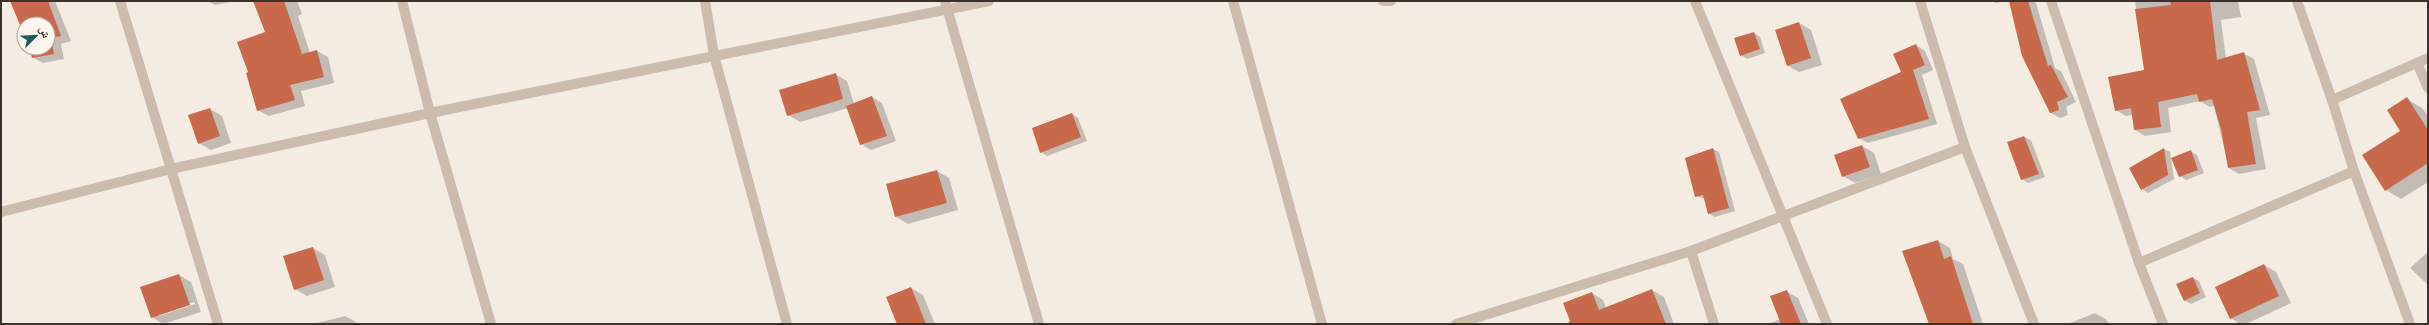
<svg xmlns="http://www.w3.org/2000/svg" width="2429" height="325" viewBox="0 0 2429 325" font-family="Figtree,'Noto Naskh Arabic',sans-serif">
	<rect width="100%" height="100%" fill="#f4ebe1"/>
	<g fill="#0003" fill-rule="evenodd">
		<path d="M11 1H55L71 41 61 44 64 59 43 63 32 57 31 48H48V24H24V26L20 24Z"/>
		<path d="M207 1H237L215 5Z"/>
		<path d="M254 1H297L302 14 298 16 310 53 317 51 328 57 334 83 301 91 305 106 269 116 257 110 266 33Z"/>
		<path d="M1991 1H2006L1996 3Z"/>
		<path d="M2010 1H2032L2036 3 2055 68 2061 71 2076 102 2066 107 2068 115 2060 118 2051 113Z"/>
		<path d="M2135 1H2238L2241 17 2221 20 2226 59 2243 53 2254 59 2270 115 2256 118 2266 169 2239 174 2229 168 2214 106 2210 107 2200 101 2168 108 2171 132 2145 136 2135 130 2133 115 2126 116 2116 110 2145 71Z"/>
		<path d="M1799 23 1811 30 1822 65 1799 72 1787 65Z"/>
		<path d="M1754 33 1760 37 1765 53 1747 59 1741 55Z"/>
		<path d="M1916 45 1925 51 1933 70 1922 75 1937 124 1868 143 1859 138 1902 72Z"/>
		<path d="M835 74 847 81 854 104 872 97 882 103 896 141 871 150 861 144 848 108 800 122 788 115Z"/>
		<path d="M2407 99 2422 108 2428 116V182L2401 199 2386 190 2401 131Z"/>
		<path d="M210 109 222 116 231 143 211 150 199 143Z"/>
		<path d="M1072 114 1078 118 1087 141 1047 156 1041 152Z"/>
		<path d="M2024 137 2031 140 2045 177 2028 183 2022 179Z"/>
		<path d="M1862 146 1874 153 1881 174 1855 183 1843 176Z"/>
		<path d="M1713 149 1719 152 1735 211 1715 217 1708 213 1705 199 1696 196Z"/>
		<path d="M2164 149 2170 152 2174 179 2148 193 2142 189 2130 168Z"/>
		<path d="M2190 151 2197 155 2204 173 2186 180 2180 176Z"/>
		<path d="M937 171 949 178 958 210 908 224 896 217Z"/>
		<path d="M1938 241 1950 248 1953 259 1963 264 1983 324H1930L1903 251Z"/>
		<path d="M313 248 325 255 335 287 307 296 295 289Z"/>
		<path d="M2428 252V285L2410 268Z"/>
		<path d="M2264 265 2276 272 2291 303 2246 324H2240L2231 318Z"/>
		<path d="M179 275 191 282 201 312 163 324 152 317ZM194 302 195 304 159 316V314Z"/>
		<path d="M2193 278 2199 281 2206 297 2191 304 2184 300Z"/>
		<path d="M911 288 923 295 935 324H898Z"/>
		<path d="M1652 290 1664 297 1674 324H1572L1592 293 1603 300 1606 308Z"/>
		<path d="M1786 291 1798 298 1809 324H1768L1780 319Z"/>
		<path d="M2095 313 2107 320 2109 324H2068Z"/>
		<path d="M345 316 359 324H313Z"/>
	</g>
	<g fill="#c8694b">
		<path d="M10 1H48L61 36 51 38 54 54 32 58 30 48H48V24L20 25Z"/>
		<path d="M253 1H284L302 54 317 50 324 77 290 85 295 100 257 111 246 73 248 72 237 42 265 32Z"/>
		<path d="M2009 1H2028L2048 66 2051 65 2068 97 2057 102 2059 110 2050 113 2022 56Z"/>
		<path d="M2170 1H2210L2217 60 2244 52 2260 110 2247 112 2256 164 2228 168 2221 129 2212 99 2199 102 2197 94 2158 102 2161 127 2134 130 2131 108 2115 111 2108 77 2144 70 2135 9 2171 5Z"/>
		<path d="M1799 22 1811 58 1787 66 1775 30Z"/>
		<path d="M1754 32 1760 49 1740 56 1734 38Z"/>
		<path d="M1916 44 1925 65 1913 70 1929 119 1858 139 1840 99 1901 72 1893 54Z"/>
		<path d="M836 73 843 99 787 116 779 90Z"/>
		<path d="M872 96 887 136 860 145 846 106Z"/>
		<path d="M2407 97 2428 130V163L2385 191 2362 155 2400 131 2387 110Z"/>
		<path d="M210 108 220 136 198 144 188 115Z"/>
		<path d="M1072 113 1081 137 1040 153 1032 128Z"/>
		<path d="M2024 136 2039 174 2021 180 2007 142Z"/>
		<path d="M1862 145 1870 167 1842 177 1834 155Z"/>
		<path d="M1713 148 1729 208 1708 214 1703 195 1695 197 1685 158Z"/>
		<path d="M2164 148 2168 175 2141 190 2129 168Z"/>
		<path d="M2191 150 2198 170 2179 177 2171 158Z"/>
		<path d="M937 170 947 203 895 217 886 184Z"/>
		<path d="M1938 240 1944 259 1951 256 1973 324H1929L1902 251Z"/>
		<path d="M313 247 324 280 294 290 283 256Z"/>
		<path d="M2264 264 2279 296 2230 319 2215 287Z"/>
		<path d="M179 274 190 305 151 318 140 287Z"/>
		<path d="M2193 277 2200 293 2184 301 2176 284Z"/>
		<path d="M911 287 926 324H897L886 297Z"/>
		<path d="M1652 289 1666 324H1567L1570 321 1563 303 1592 292 1599 310Z"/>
		<path d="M1787 290 1801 324H1781L1770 296Z"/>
	</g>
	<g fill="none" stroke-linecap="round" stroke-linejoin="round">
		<g stroke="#cdbbac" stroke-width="10">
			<path d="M120 1 218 324"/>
			<path d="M402 1 430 113 491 324"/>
			<path d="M705 1 714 55 787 324"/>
			<path d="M945 1 1039 324"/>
			<path d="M1383 1H1391"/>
			<path d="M1695 1 1827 324"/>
			<path d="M1920 1 1965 147 2034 324"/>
			<path d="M2051 1 2139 263 2163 324"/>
			<path d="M2297 1 2332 100 2354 171 2410 324"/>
			<path d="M2417 63 2428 88"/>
			<path d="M2332 100 2428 58"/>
			<path d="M1 212 171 169 430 113 989 1"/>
			<path d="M1691 251 1714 324"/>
			<path d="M2139 263 2354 171"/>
			<path d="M1456 324 1691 251 1965 147"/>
		</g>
		<path stroke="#cdbbac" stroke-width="10" d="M1233 1 1322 324"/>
	</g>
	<rect width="2429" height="325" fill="none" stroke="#3b302b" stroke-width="4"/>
	<g transform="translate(36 36) rotate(66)"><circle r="19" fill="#fbf5ee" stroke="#aea6a0"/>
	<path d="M0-3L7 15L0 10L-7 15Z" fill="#1f5a5e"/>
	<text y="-6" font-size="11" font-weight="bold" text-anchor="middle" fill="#3b302b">ش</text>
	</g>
</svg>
